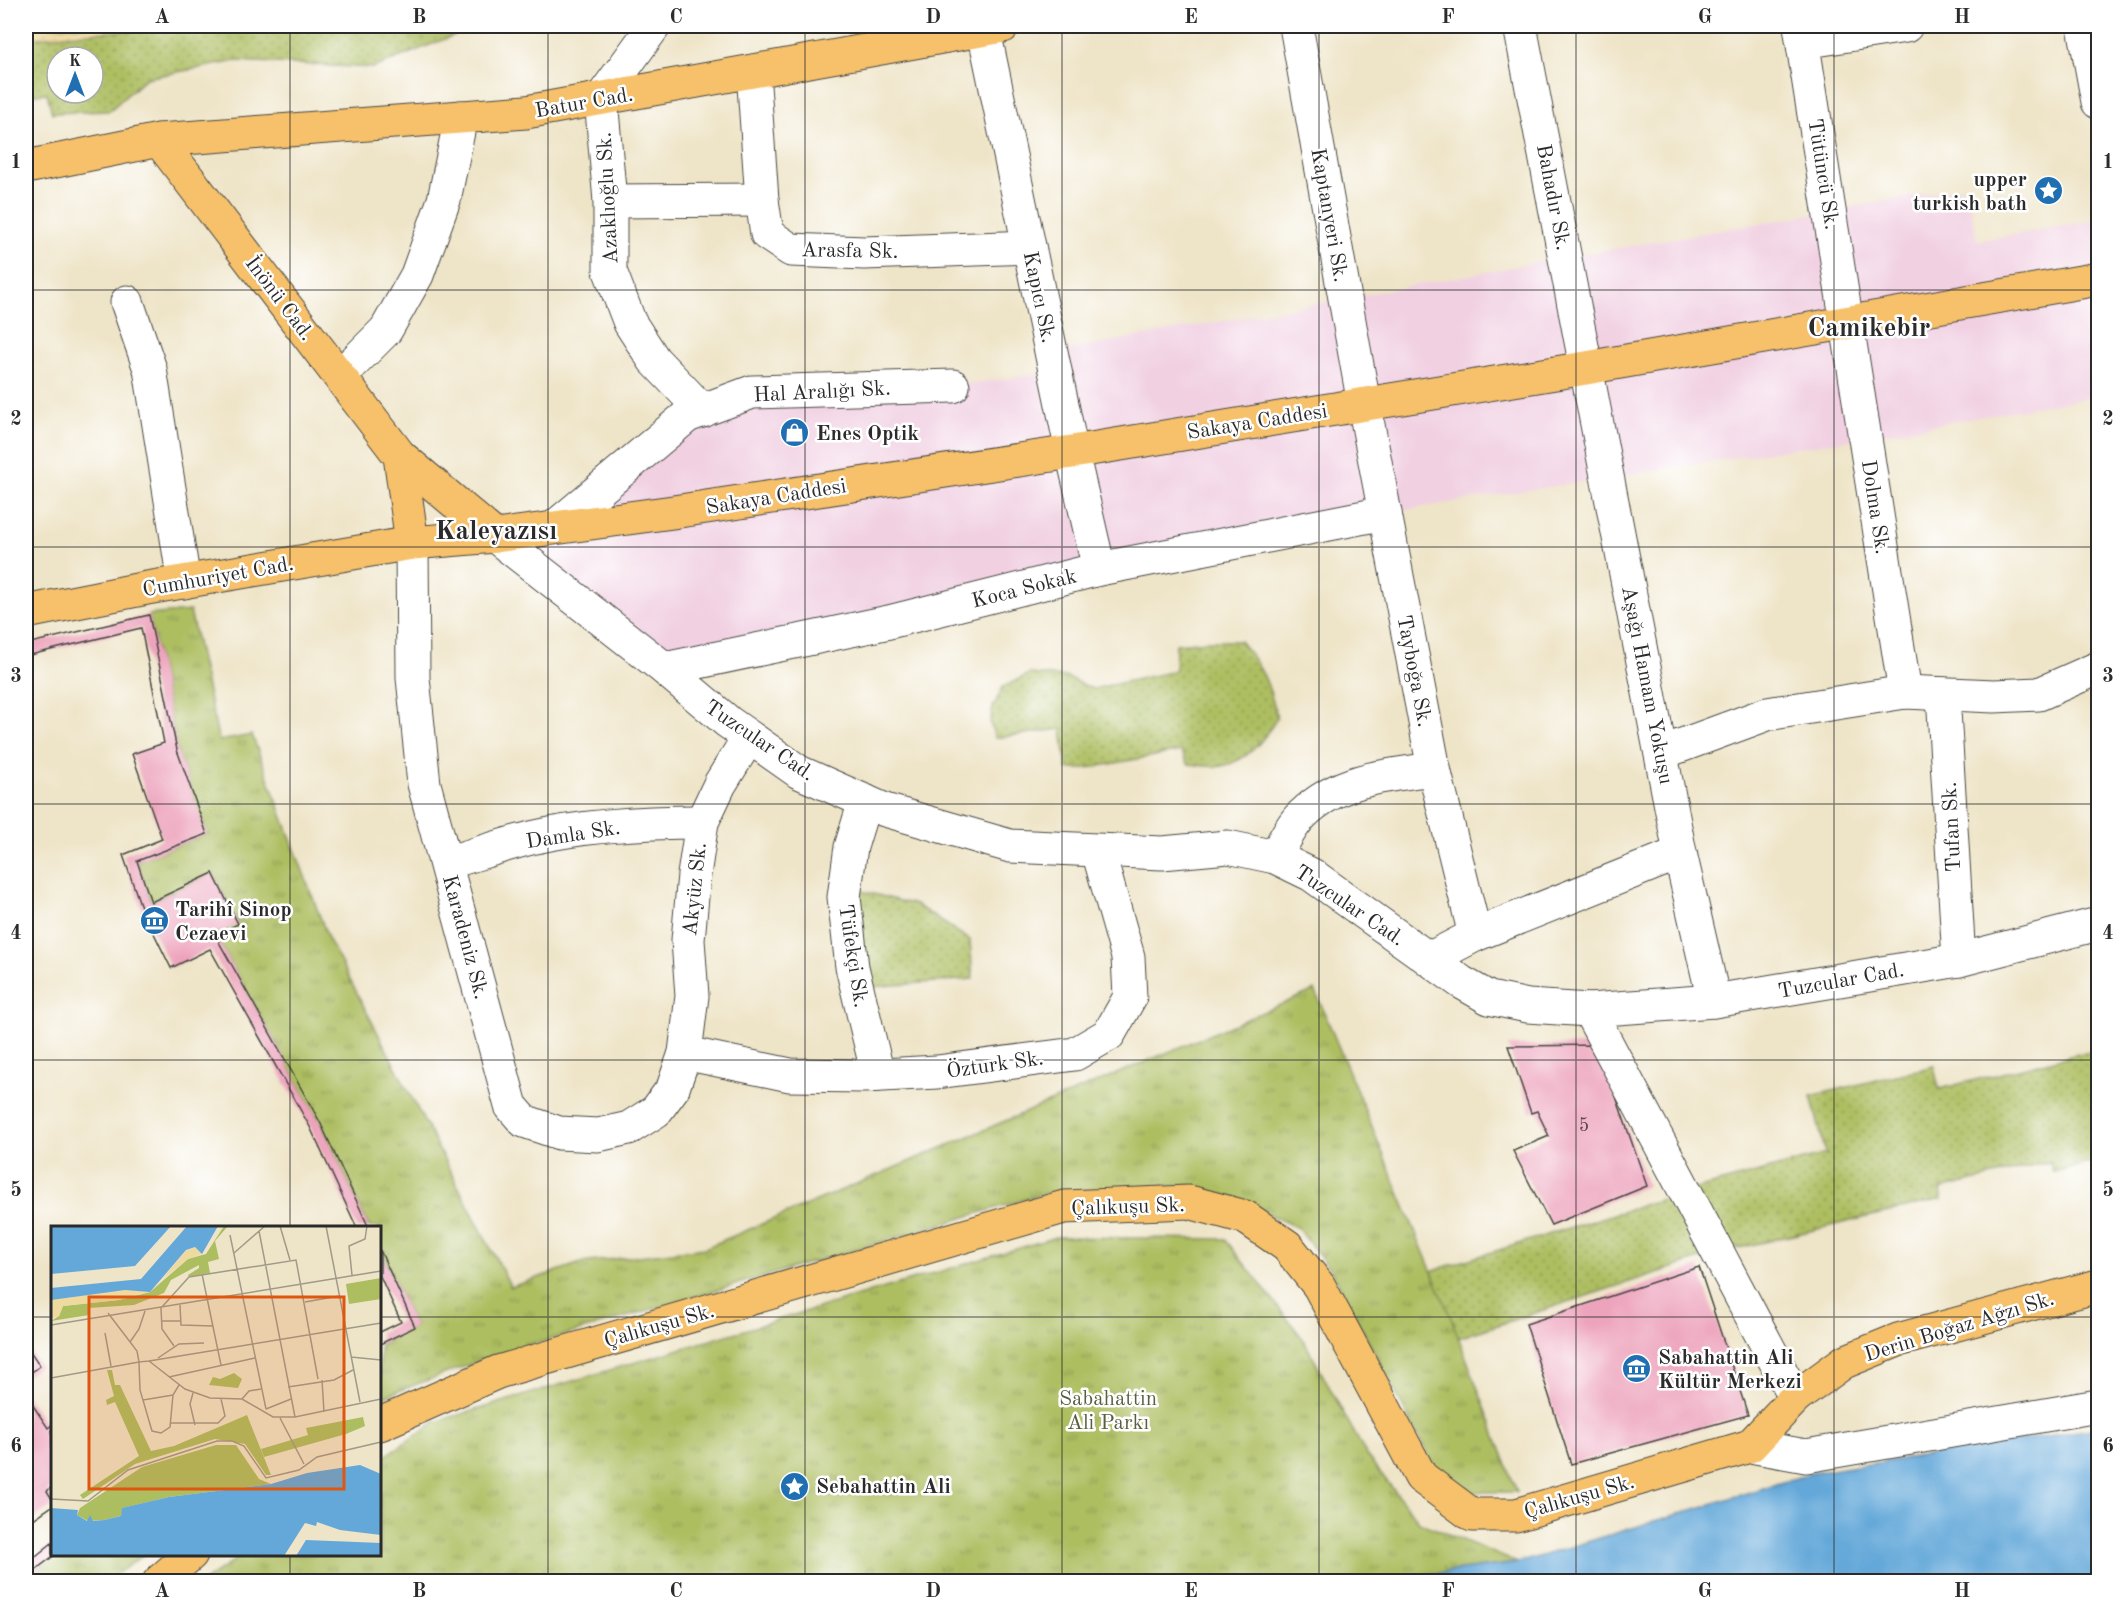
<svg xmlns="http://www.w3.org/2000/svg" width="2124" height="1607" viewBox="0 0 2124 1607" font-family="'Old Standard TT',serif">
	<defs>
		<pattern id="grass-dots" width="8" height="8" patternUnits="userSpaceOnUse" patternTransform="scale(1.5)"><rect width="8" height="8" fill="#adbe61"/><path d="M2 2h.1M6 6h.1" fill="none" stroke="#8d9b50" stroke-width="1.8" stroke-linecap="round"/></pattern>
		<pattern id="sand-dots" width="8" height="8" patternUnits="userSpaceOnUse" patternTransform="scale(1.5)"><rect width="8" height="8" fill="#eeda9e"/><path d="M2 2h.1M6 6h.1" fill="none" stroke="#cb8" stroke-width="1.8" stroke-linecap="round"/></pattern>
		<pattern id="park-tufts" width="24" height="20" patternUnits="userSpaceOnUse" patternTransform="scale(1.5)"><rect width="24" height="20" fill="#adbe61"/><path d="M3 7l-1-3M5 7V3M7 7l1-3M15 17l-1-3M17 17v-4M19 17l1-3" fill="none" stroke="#8d9b50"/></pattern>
	</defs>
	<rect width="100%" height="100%" fill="#fff"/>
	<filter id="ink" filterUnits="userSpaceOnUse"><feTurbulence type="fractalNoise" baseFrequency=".0167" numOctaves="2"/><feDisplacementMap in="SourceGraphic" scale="12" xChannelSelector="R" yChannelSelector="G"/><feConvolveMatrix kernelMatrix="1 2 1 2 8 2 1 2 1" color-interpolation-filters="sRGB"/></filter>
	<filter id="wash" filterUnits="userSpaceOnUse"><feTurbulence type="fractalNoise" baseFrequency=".008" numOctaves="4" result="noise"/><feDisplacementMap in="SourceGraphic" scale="24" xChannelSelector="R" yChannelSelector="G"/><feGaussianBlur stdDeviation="1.35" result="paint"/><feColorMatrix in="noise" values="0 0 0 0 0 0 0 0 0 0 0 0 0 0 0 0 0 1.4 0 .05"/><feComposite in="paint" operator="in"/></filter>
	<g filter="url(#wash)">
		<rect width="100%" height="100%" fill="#eee4c7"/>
		<path fill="#f1d0e2" d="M1967 187 1977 241 2098 220V396L1865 437 1385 513 665 669 495 536 555 527 687 416 953 386 1055 372 1052 353 1566 257Z"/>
		<g fill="url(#grass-dots)" stroke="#6c7446" stroke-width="1.5" fill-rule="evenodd">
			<path d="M268 26H477L373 68 236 61 146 78 109 111 52 113 47 93 26 95V39C70 34 114 30 158 30 194 30 233 35 268 26ZM57 57H93V93H57Z"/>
			<path d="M1207 641H1240C1263 669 1269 682 1277 718 1264 739 1249 761 1222 766 1212 768 1199 765 1188 764L1181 751 1083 769H1067L1062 729 995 738 990 723 993 707 1003 687 1029 674 1066 677 1093 689 1175 671 1176 644Z"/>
			<path d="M846 887 916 905 970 940 973 979 857 988Z"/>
			<path d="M2098 1049V1161L2053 1172 2050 1162 1940 1189 1942 1199 1718 1253 1458 1338 1431 1271 1685 1192 1826 1154 1811 1096 1934 1066 1939 1089Z"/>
		</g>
		<path fill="url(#sand-dots)" stroke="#8c8264" stroke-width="1.5" d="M26 26H268C233 35 194 30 158 30 114 30 70 34 26 39Z"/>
		<g fill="url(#park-tufts)" stroke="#6c7446" stroke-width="1.5">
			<path d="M190 611 219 741 252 735 328 938 511 1287 581 1263 705 1248 1315 990 1451 1318 1517 1492H1473L1434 1466 1333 1273 1298 1228 1235 1198 1189 1185 1050 1192 490 1357 380 1398V1344L415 1327 380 1250V1228L369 1227 320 1122 215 935 238 923 213 873 151 902 137 861 207 834 177 750 149 615Z"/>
			<path d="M1056 1237 1225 1239 1303 1339 1367 1456 1419 1522 1518 1563 1371 1582H203L242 1555 380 1554V1460L435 1422Z"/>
			<path d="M56 1555H143L107 1581H26V1577Z"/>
		</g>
		<path fill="#63a8d9" stroke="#476a82" stroke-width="1.5" d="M2098 1428V1581H1371L1518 1563 1812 1473Z"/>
		<g id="blocks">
			<g fill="#eda3bc">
				<path d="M149 615 177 750 207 834 137 861 151 902 213 873 238 924 215 935 320 1122 369 1228H357L310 1127 210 949 171 968 141 907 123 855 162 839 132 754 164 743 141 628 26 656V644Z"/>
				<path d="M1598 1045 1647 1186 1551 1225 1513 1151 1549 1136 1537 1111 1531 1113 1508 1046Z"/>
				<path d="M380 1250 415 1327 380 1344V1332L401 1322 380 1276Z"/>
				<path d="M1699 1267 1748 1415 1571 1464 1526 1324Z"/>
				<path d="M26 1345 40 1366 26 1376Z"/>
				<path d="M26 1395 48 1428 52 1425V1487L47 1491 52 1499V1506L26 1524Z"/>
				<path d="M52 1543V1554H56L26 1577V1564Z"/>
			</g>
		</g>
	</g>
	<g filter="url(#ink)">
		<use href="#blocks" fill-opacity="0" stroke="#484742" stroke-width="1.5"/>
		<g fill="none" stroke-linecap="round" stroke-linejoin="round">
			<defs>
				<g id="minor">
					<path d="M654 26 601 99 610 201V271L630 323 654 360 703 411"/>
					<path d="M983 26 1072 452 1099 569"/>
					<path d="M1296 26 1364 404 1434 769 1475 935"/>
					<path d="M1520 26 1680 853 1714 1001"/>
					<path d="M1800 26 1905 692"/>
					<path d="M2084 26 2098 102"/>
					<path d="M1803 42 1906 26"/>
					<path d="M753 71 762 200 767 234 791 250 864 253 1029 247"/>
					<path d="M610 201 762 200"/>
					<path d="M127 302 150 369 184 582"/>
					<path d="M340 376 386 330 417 275 444 200 461 117"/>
					<path d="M555 527 687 416 752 392 953 386"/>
					<path d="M495 536 665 669 728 722 799 772 885 810 1010 846 1162 853 1228 847 1275 857 1312 875 1461 982 1489 998 1528 1006 1589 1010 1714 1001 1959 960 2098 924"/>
					<path d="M412 543 413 678 424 784 511 1106 524 1121 559 1133 598 1135 629 1128 656 1111 673 1088 685 1053 692 996 688 940 694 875 702 822 720 784 749 737"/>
					<path d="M665 669 889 622 1099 569 1385 513"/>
					<path d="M1943 694 1959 960"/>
					<path d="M1661 753 1767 714 1905 692 1994 696 2039 694 2098 668"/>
					<path d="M865 801 851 847 844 897 852 967 878 1075"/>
					<path d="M1275 857C1283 843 1291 825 1303 814 1339 779 1387 775 1434 769"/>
					<path d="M446 863C474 855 503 845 531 838 586 825 645 822 702 822"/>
					<path d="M1429 959 1475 935 1680 853"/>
					<path d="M1589 1010 1795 1398"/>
					<path d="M685 1053 790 1075 865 1076 937 1072 1075 1054 1109 1034 1130 997 1128 957 1098 851"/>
					<path d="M1750 1446 1806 1456 2098 1406"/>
				</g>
				<g id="major">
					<path d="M159 140 400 456 412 543 495 536"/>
					<path d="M26 167 159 140 526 112 1003 26"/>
					<path d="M400 456 495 536"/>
					<path d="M380 1424 498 1372 1064 1207 1189 1202 1245 1217 1287 1246 1319 1286 1421 1477 1472 1515H1516L1750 1446 1795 1398 1844 1362 1898 1340 2098 1286"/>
					<path d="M159 1582 191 1554"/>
				</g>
				<g id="highway">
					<path d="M495 536 673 512 1072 452 1586 368 2098 279"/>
					<path d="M26 612 147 588 412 543"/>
				</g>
			</defs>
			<use href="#minor" stroke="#484742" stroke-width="35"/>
			<use href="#major" stroke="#484742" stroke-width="35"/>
			<use href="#highway" stroke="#484742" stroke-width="35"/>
			<use href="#minor" stroke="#fff" stroke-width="33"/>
			<use href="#major" stroke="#f6c16b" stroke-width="33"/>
			<use href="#highway" stroke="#f6c16b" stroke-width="33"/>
		</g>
	</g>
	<path fill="none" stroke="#2b2b2b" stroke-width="1.5" stroke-opacity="0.55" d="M290 26V1228M548 26V1582M805 26V1582M1062 26V1582M1319 26V1582M1576 26V1582M1834 26V1582M26 290H2098M26 547H2098M26 804H2098M26 1060H2098M26 1317H52M380 1317H2098M290 1554V1582"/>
	<defs>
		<symbol id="sight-disc" viewBox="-11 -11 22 22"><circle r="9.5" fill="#1f6fb2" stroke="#fff"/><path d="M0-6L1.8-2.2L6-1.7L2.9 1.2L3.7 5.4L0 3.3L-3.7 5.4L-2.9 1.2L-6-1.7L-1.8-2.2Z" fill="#fff"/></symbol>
		<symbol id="shop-disc" viewBox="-11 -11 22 22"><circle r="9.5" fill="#1f6fb2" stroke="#fff"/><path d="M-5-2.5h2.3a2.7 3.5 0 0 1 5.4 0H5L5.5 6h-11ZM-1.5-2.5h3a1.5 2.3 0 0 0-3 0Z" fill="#fff"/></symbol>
		<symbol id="museum-disc" viewBox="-11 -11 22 22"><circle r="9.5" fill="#1f6fb2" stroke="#fff"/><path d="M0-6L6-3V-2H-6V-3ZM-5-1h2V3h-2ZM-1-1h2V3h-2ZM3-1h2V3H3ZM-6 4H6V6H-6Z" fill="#fff"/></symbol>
	</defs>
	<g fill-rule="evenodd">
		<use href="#sight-disc" x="2032" y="174" width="33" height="33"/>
		<use href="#shop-disc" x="778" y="416" width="33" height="33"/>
		<use href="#museum-disc" x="138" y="904" width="33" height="33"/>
		<use href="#museum-disc" x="1620" y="1352" width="33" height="33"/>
		<use href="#sight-disc" x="778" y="1470" width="33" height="33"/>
	</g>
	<g text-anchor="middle" stroke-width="5" stroke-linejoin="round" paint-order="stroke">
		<g font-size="18" fill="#5c494f">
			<text x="1584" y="1131">5</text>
		</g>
		<g font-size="21" fill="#2b2b2b" stroke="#fff">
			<text transform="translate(584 102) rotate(-10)" y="7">Batur Cad.</text>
			<text transform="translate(1824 174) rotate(81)" y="7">Tütüncü Sk.</text>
			<text transform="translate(1554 197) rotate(79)" y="7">Bahadır Sk.</text>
			<text transform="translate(607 198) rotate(-93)" y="7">Azaklıoğlu Sk.</text>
			<text transform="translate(1330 215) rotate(80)" y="7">Kaptanyeri Sk.</text>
			<text transform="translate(850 250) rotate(1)" y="7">Arasfa Sk.</text>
			<text transform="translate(1040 297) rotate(78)" y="7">Kapıcı Sk.</text>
			<text transform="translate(280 298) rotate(53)" y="7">İnönü Cad.</text>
			<text transform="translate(822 391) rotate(-3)" y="7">Hal Aralığı Sk.</text>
			<text transform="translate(1257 421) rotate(-9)" y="7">Sakaya Caddesi</text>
			<text transform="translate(776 496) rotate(-9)" y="7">Sakaya Caddesi</text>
			<text transform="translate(1876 507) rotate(81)" y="7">Dolma Sk.</text>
			<text transform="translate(218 576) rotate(-10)" y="7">Cumhuriyet Cad.</text>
			<text transform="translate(1024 588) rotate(-14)" y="7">Koca Sokak</text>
			<text transform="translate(1415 671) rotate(79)" y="7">Tayboğa Sk.</text>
			<text transform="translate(1648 685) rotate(79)" y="7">Aşağı Hamam Yokuşu</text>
			<text transform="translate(760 740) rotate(34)" y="7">Tuzcular Cad.</text>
			<text transform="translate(1951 827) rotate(-93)" y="7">Tufan Sk.</text>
			<text transform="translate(573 834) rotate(-9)" y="7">Damla Sk.</text>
			<text transform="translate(694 889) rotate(-84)" y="7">Akyüz Sk.</text>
			<text transform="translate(1350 905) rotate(34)" y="7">Tuzcular Cad.</text>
			<text transform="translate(466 937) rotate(75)" y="7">Karadeniz Sk.</text>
			<text transform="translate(854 956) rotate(81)" y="7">Tüfekçi Sk.</text>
			<text transform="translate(1841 980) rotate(-10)" y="7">Tuzcular Cad.</text>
			<text transform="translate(995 1064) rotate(-8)" y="7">Özturk Sk.</text>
			<text transform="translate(1128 1206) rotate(-2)" y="7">Çalıkuşu Sk.</text>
			<text transform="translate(659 1325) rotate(-16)" y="7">Çalıkuşu Sk.</text>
			<text transform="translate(1959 1326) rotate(-17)" y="7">Derin Boğaz Ağzı Sk.</text>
			<text transform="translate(1579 1496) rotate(-16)" y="7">Çalıkuşu Sk.</text>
		</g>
		<g font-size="21" font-weight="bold" fill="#2b2b2b" stroke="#fff" text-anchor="start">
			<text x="2027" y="186" text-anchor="end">upper<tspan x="2027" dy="24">turkish bath</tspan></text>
			<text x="816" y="440">Enes Optik</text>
			<text x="175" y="916">Tarihî Sinop<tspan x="175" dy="24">Cezaevi</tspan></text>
			<text x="1658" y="1364">Sabahattin Ali<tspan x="1658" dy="24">Kültür Merkezi</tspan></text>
			<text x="816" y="1493">Sebahattin Ali</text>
		</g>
		<g font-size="21" fill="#585e3e" stroke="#fff">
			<text x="1108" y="1405">Sabahattin<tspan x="1108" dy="24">Ali Parkı</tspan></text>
		</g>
		<g font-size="27" font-weight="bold" fill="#2b2b2b" stroke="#fff">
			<text x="1869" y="336">Camikebir</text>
			<text x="496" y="539">Kaleyazısı</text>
		</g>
	</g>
	<g transform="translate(51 1226)">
		<rect width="330" height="330" fill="#eee4c7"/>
		<path d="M173 0H177L164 15 168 33 157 36 159 47 138 51 137 49 148 42V39L120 54 113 67 83 79 38 82V89L0 95 8 90 12 80 68 74 99 66 137 33 155 28ZM183 147 191 153 187 162 158 159 162 151 169 153ZM312 191 314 200 295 208 213 231 210 223 257 209 255 202Z" fill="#adbe61"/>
		<path d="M144 21 151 28 137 33 111 53 135 25ZM75 64 99 66 68 74 12 80 8 90 0 92V74L6 71Z" fill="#eeda9e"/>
		<path d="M330 52V73L298 78 295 58ZM56 144H61L64 159H69L100 225 123 220 196 189 220 249H215L194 218 164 213 84 238 32 273 29 269 88 230 64 176 56 179 55 174 63 170ZM165 219H185L208 253 220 258 118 271 72 282 70 290 53 294 37 295 26 289 29 282 91 241Z" fill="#adbe61"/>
		<path d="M0 0H120L84 40 0 48ZM136 0H167L151 28 144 21 135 24 99 66 74 64 0 74V62L90 53ZM309 239 330 248V309L289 304 266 296 265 300 254 297 233 330H0V282L27 284 26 289 36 295 39 289 42 295 53 294 70 290 71 282 118 271 220 258 256 247ZM255 314 330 317V330H245Z" fill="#63a8d9"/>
		<path fill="none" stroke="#a09a89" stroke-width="1.5" d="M229 0 239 34M275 0 309 176M208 5 244 191M179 9 215 183M183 27 214 0M151 48 170 139M301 49 298 20 314 13 316 0M254 76 288 70M129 79 130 99 162 100M57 87 86 125 88 136 98 135M111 95H130M0 99 330 45M54 107 60 140M79 116 88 103 94 85M123 120 111 103 110 82 138 51 245 34 267 153M300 131 330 134M107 132 128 118 153 117M98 135 134 163 159 172 191 173 222 191H244L330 173M98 135 330 97M88 136 89 164 101 205 110 207 119 201 122 169 128 159M118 151 204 132M0 152 88 136M271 154 273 186M237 161 283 154 302 144M142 167 139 178 144 199M191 173 198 165 210 163M92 174 122 169M215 183 240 173M229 192 253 238M120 197H167L174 190 170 173M0 273 37 275 77 244 166 215H181L193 220 215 252 248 244 266 231 330 216"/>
		<path fill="#df570e" fill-opacity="0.15" stroke="#df570e" stroke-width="3" d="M38 71H293V263H38Z"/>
		<rect width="330" height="330" fill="none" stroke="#2b2b2b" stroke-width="3"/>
	</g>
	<rect width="2124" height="1607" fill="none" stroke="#fff" stroke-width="66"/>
	<g transform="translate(75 75)"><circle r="28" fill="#ffffff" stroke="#aaaaaa" stroke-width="1.5"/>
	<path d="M0-4.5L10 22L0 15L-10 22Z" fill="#1f6fb2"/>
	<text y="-9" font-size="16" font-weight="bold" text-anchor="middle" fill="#2b2b2b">K</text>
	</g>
	<rect x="33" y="33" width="2058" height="1541" fill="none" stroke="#2b2b2b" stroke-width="2"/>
	<g font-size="20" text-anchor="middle" font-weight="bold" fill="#2b2b2b">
		<text x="162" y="23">A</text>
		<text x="419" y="23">B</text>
		<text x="676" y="23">C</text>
		<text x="933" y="23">D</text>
		<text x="1191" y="23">E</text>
		<text x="1448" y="23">F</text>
		<text x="1705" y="23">G</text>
		<text x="1962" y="23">H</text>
		<text x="16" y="168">1</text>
		<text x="2108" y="168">1</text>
		<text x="16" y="425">2</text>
		<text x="2108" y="425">2</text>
		<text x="16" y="682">3</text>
		<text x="2108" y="682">3</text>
		<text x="16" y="939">4</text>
		<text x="2108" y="939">4</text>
		<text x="16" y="1196">5</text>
		<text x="2108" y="1196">5</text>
		<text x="16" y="1452">6</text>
		<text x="2108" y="1452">6</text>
		<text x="162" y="1597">A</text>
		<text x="419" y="1597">B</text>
		<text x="676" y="1597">C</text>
		<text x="933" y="1597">D</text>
		<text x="1191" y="1597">E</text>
		<text x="1448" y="1597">F</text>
		<text x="1705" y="1597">G</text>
		<text x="1962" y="1597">H</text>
	</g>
</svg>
